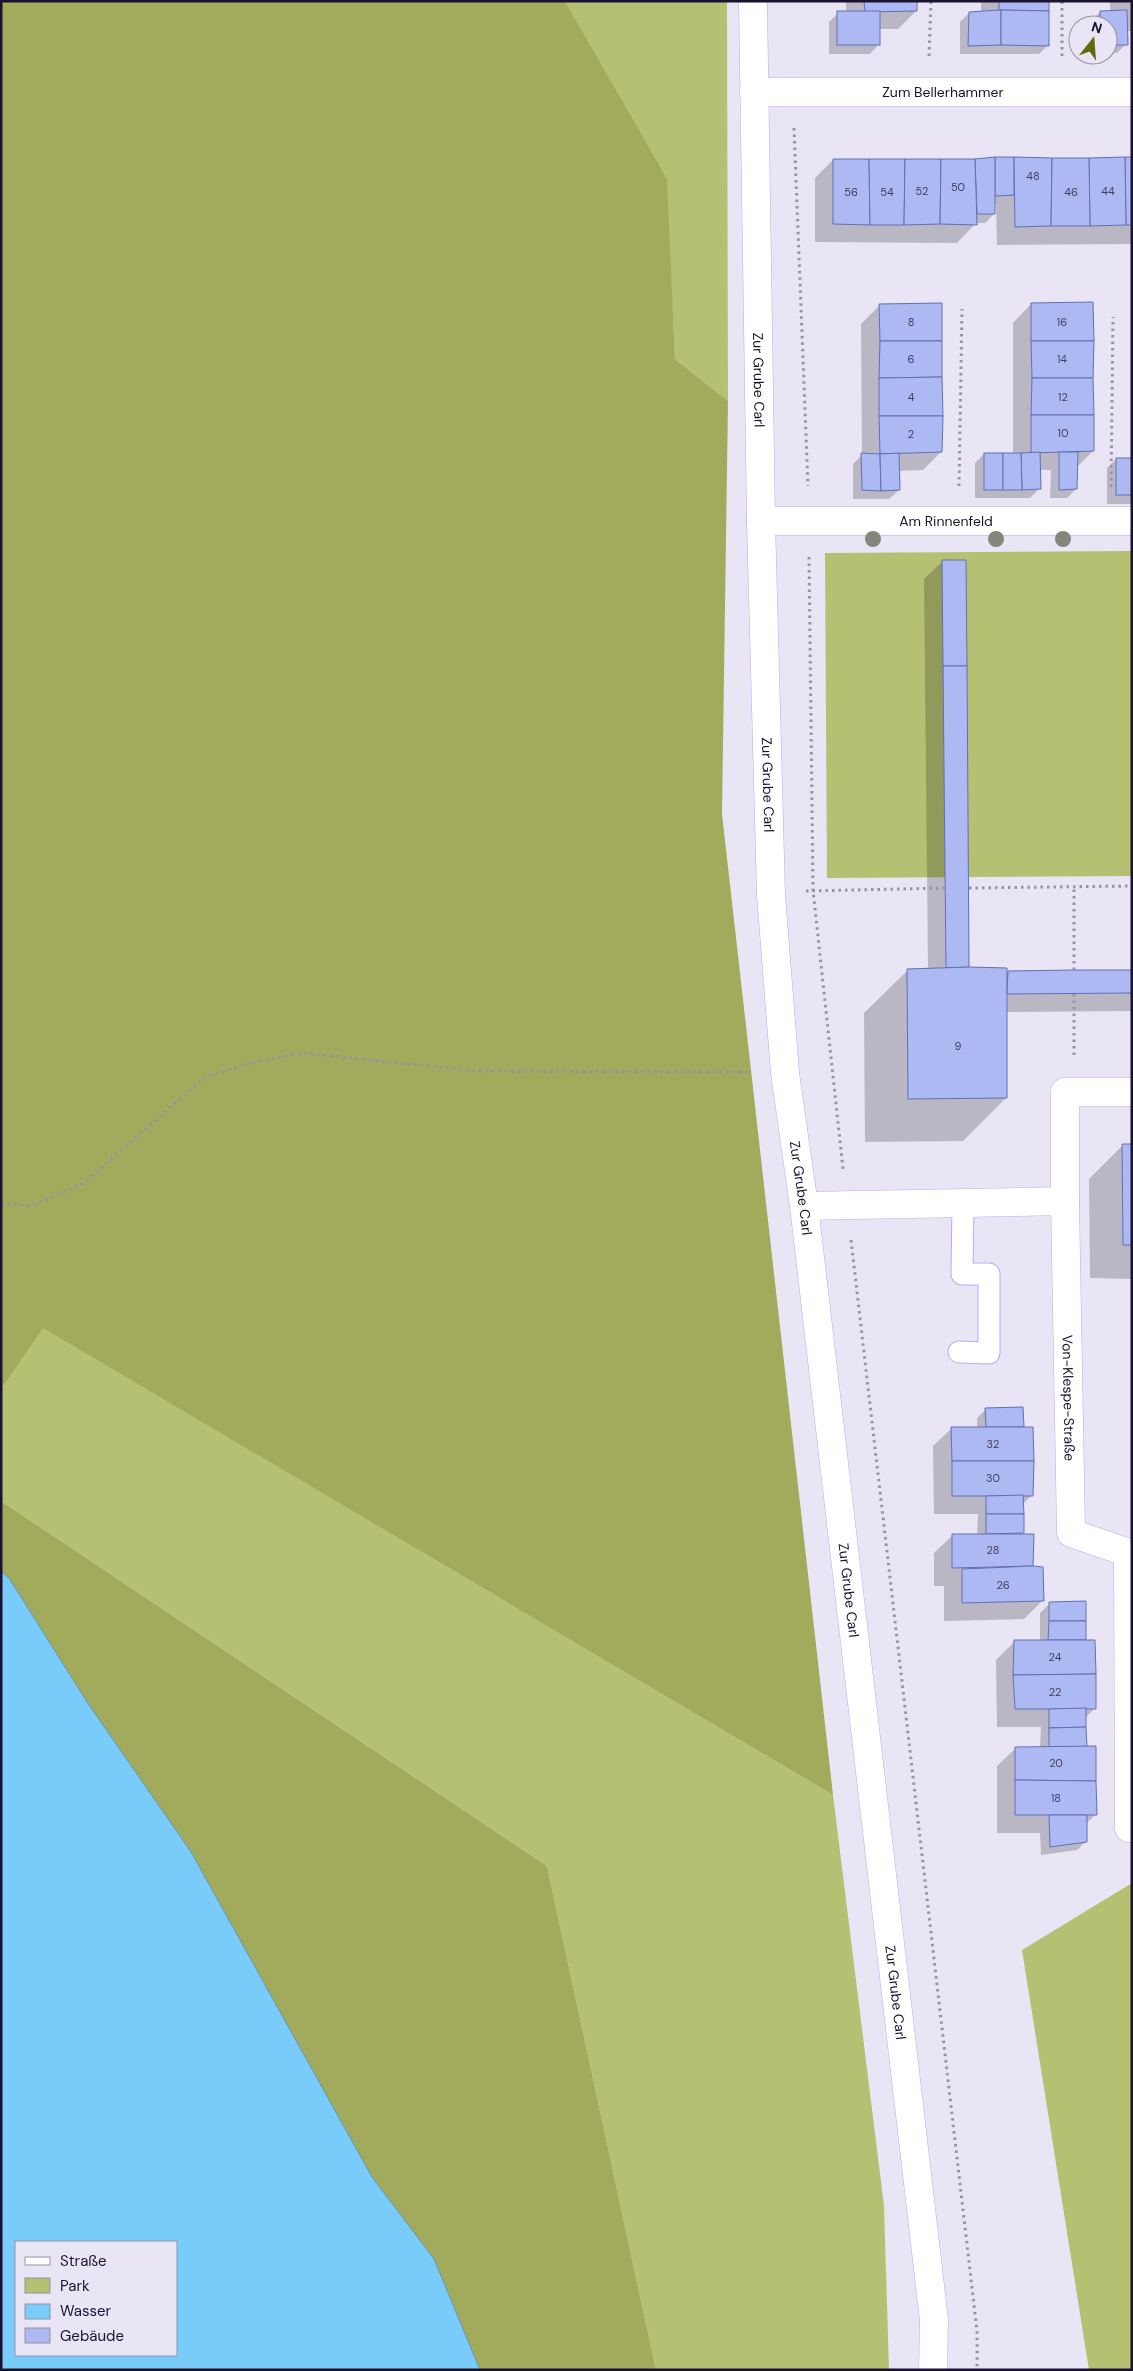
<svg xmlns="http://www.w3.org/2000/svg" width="1133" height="2371" viewBox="0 0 1133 2371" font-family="'DM Sans',sans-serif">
	<rect width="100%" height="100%" fill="#e9e5f5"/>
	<g fill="#b6c072">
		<path d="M565 1H727L728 401 675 359 666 179Z"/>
		<path d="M1132 551V876L827 878 825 553Z"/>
		<path d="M42 1327 833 1795 884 2206 889 2370H656L547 1866 1 1501V1389Z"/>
		<path d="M1132 1883V2370H1089L1022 1950Z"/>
	</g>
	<g fill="#a2ab5c">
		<path d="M1 1H565L667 179 675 359 728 401 722 814 833 1795 43 1328 1 1389Z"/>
		<path d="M1 1501 547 1866 656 2370H480L434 2259 372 2177 191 1852 87 1702 9 1578 1 1571Z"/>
	</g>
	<path fill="#79ccfa" stroke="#5c94bd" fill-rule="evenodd" d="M1 1571 9 1578 87 1702 191 1852 372 2177 434 2259 480 2370H1ZM16 2242H176V2355H16Z"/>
	<g fill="#0003">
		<path d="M846 1H916V11L898 29H879V44L870 54H829V22L838 13H846Z"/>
		<path d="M981 1H1048V45L1039 54H960V22L969 13H981Z"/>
		<path d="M1110 1H1132V31H1126V44L1117 53H1108V25H1091V21L1100 12H1110Z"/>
		<path d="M1132 158V244L997 245 996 204H994V214L985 223H976L957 243 815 242V178L833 160Z"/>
		<path d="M1031 304 1093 451 1076 468V489L1067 498H1050L1051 470H1039V489L1030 498H975V463L984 454H1013V323Z"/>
		<path d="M880 305 941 452 923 470 898 471 899 490 889 499H853V464L862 455 861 324Z"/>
		<path d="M1116 459H1132V504H1107V468Z"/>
		<path d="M943 561 965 970 1006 974 1008 972 1132 971V1011L1006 1012V1098L963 1141 865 1142 864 1013 908 970H928L924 579Z"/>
		<path d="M1123 1145H1132V1279L1090 1278 1089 1179Z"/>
		<path d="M986 1409 1023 1428 1032 1495 1022 1505 1023 1532 1020 1535H1033L1032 1567 1042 1601 1024 1619 944 1621V1586H934V1553L953 1535H977L978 1514H934L933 1446 952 1428H977V1418Z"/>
		<path d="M1049 1604 1084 1639 1095 1708 1085 1718 1086 1748 1095 1815 1086 1824V1841L1077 1850 1041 1855 1040 1833H997V1766L1016 1748H1040L1041 1727H997L996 1660 1015 1641H1040V1613Z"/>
	</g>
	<g fill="#adb9f3" stroke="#626eb4">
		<path d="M864 1H917V11L865 12Z"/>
		<path d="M999 1H1049V11L999 10Z"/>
		<path d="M999 10H1001V45L968 46 969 12Z"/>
		<path d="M1001 10 1049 11V46L1001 45Z"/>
		<path d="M1127 10 1128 45H1108V25H1100V11Z"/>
		<rect x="837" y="11" width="43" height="34"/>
		<path d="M995 157H1014V195L995 196Z"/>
		<path d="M995 157V214H977L975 159Z"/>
		<path d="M1014 157 1052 158 1051 226 1015 227Z"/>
		<path d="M1125 157H1132V225H1126Z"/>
		<path d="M1125 157 1126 225 1090 226 1089 158Z"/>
		<path d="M1052 158H1089L1090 226H1051Z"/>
		<path d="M833 159H869L870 225 833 224Z"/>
		<path d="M869 159H905L904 225H870Z"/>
		<path d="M905 159H941L940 224 904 225Z"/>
		<path d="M941 159H975L977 225 940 224Z"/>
		<path d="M1093 302 1094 341H1031V303Z"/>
		<path d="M942 303V341H880L879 304Z"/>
		<path d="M880 341H942V377L879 378Z"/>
		<path d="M1031 341H1094L1093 378H1032Z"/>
		<path d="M942 377 943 416H879V378Z"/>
		<path d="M1032 378H1093L1094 415H1031Z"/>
		<path d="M1031 415H1094V451L1031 453Z"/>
		<path d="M879 416H943L942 452 880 454Z"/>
		<path d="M1040 452 1041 489 1022 490 1021 453Z"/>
		<path d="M1059 452H1078L1077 489 1059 490Z"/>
		<path d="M861 453 880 454 881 491 862 490Z"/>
		<path d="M899 453 900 490 881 491 880 454Z"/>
		<rect x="984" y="453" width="19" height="37"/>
		<path d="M1003 453H1021L1022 490H1003Z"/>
		<rect x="1116" y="458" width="16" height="37"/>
		<path d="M942 560H966L967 666H943Z"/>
		<path d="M943 666H967L969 967 946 968Z"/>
		<path d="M969 967 1007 968V1098L908 1099 907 969Z"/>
		<path d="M1074 970H1132V993L1007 994 1008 971Z"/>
		<path d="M1122 1144H1132V1245H1123Z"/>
		<path d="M1023 1407 1024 1427H986L985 1408Z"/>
		<path d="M951 1427H1033L1034 1461H952Z"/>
		<path d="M952 1461H1034L1033 1496H952Z"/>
		<path d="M1023 1495 1024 1514H986V1496Z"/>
		<path d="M986 1514H1024V1533L986 1534Z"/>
		<path d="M952 1534H1034L1033 1566 952 1568Z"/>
		<path d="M1033 1566 1043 1567 1044 1601 962 1603V1569Z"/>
		<path d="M1086 1601V1621H1049V1602Z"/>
		<path d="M1049 1621H1086V1640H1048Z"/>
		<path d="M1014 1640H1095L1096 1674 1013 1675Z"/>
		<path d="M1096 1674V1709H1015L1013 1675Z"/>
		<path d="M1086 1708V1727L1049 1728V1709Z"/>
		<path d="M1086 1727 1087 1747H1049V1728Z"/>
		<path d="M1096 1746V1781L1015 1780V1747Z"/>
		<path d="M1015 1780 1096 1781 1097 1815H1015Z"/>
		<path d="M1049 1815H1087V1842L1050 1847Z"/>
	</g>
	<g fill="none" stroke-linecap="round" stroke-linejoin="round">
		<defs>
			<path id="service" d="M959 1352 989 1353V1274H962L963 1203"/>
			<g id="minor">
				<path id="s1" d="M753 1 761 521 771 895 785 1073 804 1206 934 2320 933 2370"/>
				<path id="s2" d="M754 92H1132"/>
				<path id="s3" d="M761 521H1132"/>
				<path d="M1065 1201V1092H1132"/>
				<path id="s4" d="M804 1206 1065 1201 1071 1533 1132 1554"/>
				<path d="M1128 1554 1129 1828"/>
			</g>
		</defs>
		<use href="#service" stroke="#bba9f6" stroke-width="23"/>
		<use href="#minor" stroke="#bba9f6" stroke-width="29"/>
		<g stroke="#9892a7" stroke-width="3" stroke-dasharray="2.5 4" stroke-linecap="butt">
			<path d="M929 56 931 1"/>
			<path d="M1062 56V1"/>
			<path d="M794 128 808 486"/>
			<path d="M959 486 962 309"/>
			<path d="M1111 487 1113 317"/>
			<path d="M809 557 813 890 843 1169"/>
			<path d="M969 888 1132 886"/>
			<path d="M806 891 946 888"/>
			<path d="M1074 970V886"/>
			<path d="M1074 1055V993"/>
			<path d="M1 1203 31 1206 84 1183 205 1077 258 1061 302 1053 478 1071 750 1072"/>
			<path d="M851 1240 977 2331V2370"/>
		</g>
		<use href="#service" stroke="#fff" stroke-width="21"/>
		<use href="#minor" stroke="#fff" stroke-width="28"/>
	</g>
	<g fill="#858579">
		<circle cx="873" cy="539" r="8"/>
		<circle cx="996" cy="539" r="8"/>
		<circle cx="1063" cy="539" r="8"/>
	</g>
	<g text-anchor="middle" stroke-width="5" stroke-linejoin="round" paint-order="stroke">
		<g font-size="11" fill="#3f3c5f">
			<text x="1033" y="180">48</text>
			<text x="958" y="191">50</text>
			<text x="922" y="195">52</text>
			<text x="1108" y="195">44</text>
			<text x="851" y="196">56</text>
			<text x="887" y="196">54</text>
			<text x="1071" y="196">46</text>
			<text x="911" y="326">8</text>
			<text x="1062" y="326">16</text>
			<text x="911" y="363">6</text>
			<text x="1062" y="363">14</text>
			<text x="911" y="401">4</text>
			<text x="1063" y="401">12</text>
			<text x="1063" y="437">10</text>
			<text x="911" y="438">2</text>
			<text x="958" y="1050">9</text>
			<text x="993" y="1448">32</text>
			<text x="993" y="1482">30</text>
			<text x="993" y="1554">28</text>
			<text x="1003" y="1589">26</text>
			<text x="1055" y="1661">24</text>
			<text x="1055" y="1696">22</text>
			<text x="1056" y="1767">20</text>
			<text x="1056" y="1802">18</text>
		</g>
		<g font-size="14" fill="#1a122e" stroke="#e9e5f5">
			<text dy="5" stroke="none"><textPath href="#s2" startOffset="189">Zum Bellerhammer</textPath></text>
			<text dy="5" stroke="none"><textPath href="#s1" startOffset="379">Zur Grube Carl</textPath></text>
			<text dy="5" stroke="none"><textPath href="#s3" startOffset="185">Am Rinnenfeld</textPath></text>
			<text dy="5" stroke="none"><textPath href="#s1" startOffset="784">Zur Grube Carl</textPath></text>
			<text dy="5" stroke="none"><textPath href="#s1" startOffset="1189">Zur Grube Carl</textPath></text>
			<text dy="5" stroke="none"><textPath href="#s4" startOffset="458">Von-Klespe-Straße</textPath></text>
			<text dy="5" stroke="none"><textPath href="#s1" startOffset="1594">Zur Grube Carl</textPath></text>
			<text dy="5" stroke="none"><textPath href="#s1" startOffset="1999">Zur Grube Carl</textPath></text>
		</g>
	</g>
	<rect width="1133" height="2371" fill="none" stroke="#1a122e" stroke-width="5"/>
	<rect x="15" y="2241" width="162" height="115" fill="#e9e5f5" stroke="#9691a5"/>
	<rect x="25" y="2257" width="25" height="8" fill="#ffffff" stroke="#9691a5"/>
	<text x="60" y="2266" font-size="15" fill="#1a122e">Straße</text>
	<rect x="25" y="2278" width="25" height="15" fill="#b6c072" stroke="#9691a5"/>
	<text x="60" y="2291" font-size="15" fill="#1a122e">Park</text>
	<rect x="25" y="2304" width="25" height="15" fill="#79ccfa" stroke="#9691a5"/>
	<text x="60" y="2316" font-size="15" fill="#1a122e">Wasser</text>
	<rect x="25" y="2328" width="25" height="15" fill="#adb9f3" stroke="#9691a5"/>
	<text x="60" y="2341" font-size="15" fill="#1a122e">Gebäude</text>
	<g transform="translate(1093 40) rotate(17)"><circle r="24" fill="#e9e5f5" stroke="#9691a5"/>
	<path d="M0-4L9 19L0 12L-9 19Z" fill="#61690b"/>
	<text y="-8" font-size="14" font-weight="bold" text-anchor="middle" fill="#1a122e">N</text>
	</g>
</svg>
